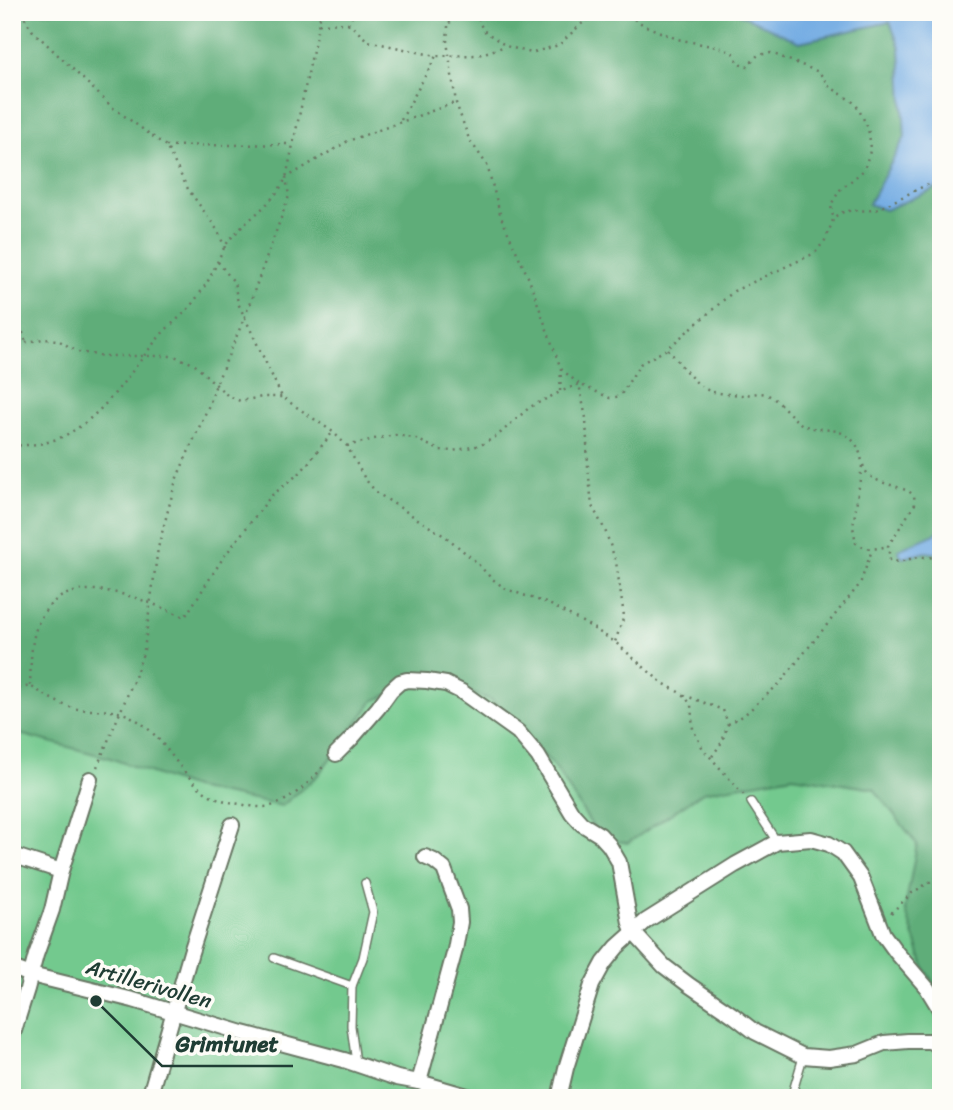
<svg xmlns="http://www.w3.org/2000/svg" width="953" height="1110" viewBox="0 0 953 1110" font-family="Sriracha,sans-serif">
	<rect width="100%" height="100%" fill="#fdfcf7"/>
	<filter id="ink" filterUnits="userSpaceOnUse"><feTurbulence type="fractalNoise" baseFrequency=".0143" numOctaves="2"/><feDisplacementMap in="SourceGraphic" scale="14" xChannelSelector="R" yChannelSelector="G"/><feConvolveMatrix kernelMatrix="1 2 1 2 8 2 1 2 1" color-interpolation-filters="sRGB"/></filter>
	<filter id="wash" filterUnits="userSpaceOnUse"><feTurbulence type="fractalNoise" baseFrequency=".00686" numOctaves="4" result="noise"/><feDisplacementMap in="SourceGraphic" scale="28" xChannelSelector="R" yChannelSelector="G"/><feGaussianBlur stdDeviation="1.57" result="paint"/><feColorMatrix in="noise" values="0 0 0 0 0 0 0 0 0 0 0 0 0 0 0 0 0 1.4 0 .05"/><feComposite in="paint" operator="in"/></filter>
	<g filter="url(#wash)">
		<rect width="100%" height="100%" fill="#efdfbe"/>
		<rect fill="#73c98e" stroke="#498361" stroke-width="2" x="12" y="12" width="929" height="1086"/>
		<path fill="#5ead79" stroke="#3e7556" stroke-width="2" d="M12 12H736L800 42 890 22 900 48 905 137 869 204 885 210 941 186V997L924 967 905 909 917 844 874 789 793 776 703 792 628 843 600 838 555 767 492 700 428 678 373 701 318 775 282 806 193 788 110 758 12 732Z"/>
		<g fill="#73ace3" stroke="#49748c" stroke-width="2">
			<path d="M736 12H941V186L885 210 869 204 905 137 900 48 890 22 799 42Z"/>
			<path d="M941 527V535L939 537 941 554 926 552 902 558 898 550 935 534Z"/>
		</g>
	</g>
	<g filter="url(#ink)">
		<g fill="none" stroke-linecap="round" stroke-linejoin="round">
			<defs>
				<g id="service">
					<path d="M751 802 777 842"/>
					<path d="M274 958 352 986"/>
					<path d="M356 1063 351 1026 352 986 363 958 373 912 365 883"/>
					<path d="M791 1098 803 1057"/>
				</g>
				<g id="minor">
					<path d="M336 754 351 739 378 708 391 690 400 682 407 680 427 681 446 684 462 692 518 732 538 756 572 813 582 824 600 835 609 845 619 862 630 923 634 933 664 966 689 985 733 1015 755 1032 803 1056 829 1058 857 1054 884 1043 908 1041H929L941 1046"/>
					<path d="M12 855 61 871"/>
					<path d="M12 968 31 975 133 1000 243 1033 344 1060 397 1078 419 1082 474 1098"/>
					<path d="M12 1037 27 989 36 955 52 910 61 871 90 779"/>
					<path d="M419 1082 455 950 460 922 459 909 444 869 434 861 425 857"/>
					<path d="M149 1098 191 952 232 825"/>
					<path d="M559 1098 566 1068 592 985 604 963 617 947 646 921 735 865 777 842 811 839 829 844 843 853 861 878 883 934 896 952 927 988 941 1011"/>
				</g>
			</defs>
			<use href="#service" stroke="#687664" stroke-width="10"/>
			<use href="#minor" stroke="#687664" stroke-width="18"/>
			<g stroke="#687664" stroke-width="2.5" stroke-dasharray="2 5" stroke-linecap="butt">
				<path d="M21 12 32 30 112 107 166 146 188 189 218 231 225 248"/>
				<path d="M449 12 447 41 456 103 469 139 487 165 501 217 529 279 561 369 560 392 579 384 610 398 616 397 622 393 640 364 667 349 734 291 815 253 826 239 834 217 845 211 876 210 928 184 941 183"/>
				<path d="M475 12 483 30 506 46 531 53 559 45 580 25 599 12"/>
				<path d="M622 12 646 26 677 39 721 48 733 53 739 64 747 67 758 55 771 53 819 72 829 86 856 104 868 128 871 148 864 170 840 190 832 203 831 212 834 217"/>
				<path d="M348 23 368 41 436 56 478 55 506 46"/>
				<path d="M449 23 469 12"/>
				<path d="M319 24 348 23 355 12"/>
				<path d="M401 120 436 56"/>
				<path d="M166 146 292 144"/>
				<path d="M218 262 234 282 238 303 282 397 333 432 347 446 365 479 377 493 449 539 475 561 491 578 506 589 549 604 588 625 615 642 661 682 684 695 691 705 693 729 703 749 744 795"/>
				<path d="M12 307 15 309 26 342"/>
				<path d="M12 345 43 339 58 340 78 352 104 356H174L194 364 227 395 240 401 262 397H282"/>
				<path d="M668 349C678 361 695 386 710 391 719 394 732 394 742 395 751 395 760 391 768 395 782 402 793 421 805 426 823 432 840 425 855 443 863 453 860 468 870 476 884 486 901 485 914 495L915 504 888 546 890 560C902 565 911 556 923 557 929 557 935 558 941 559"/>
				<path d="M561 369 579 384 586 418 588 467 592 506 605 530 616 562 624 616 615 642"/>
				<path d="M12 446C23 445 34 445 44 443 98 430 127 374 160 336 168 326 179 319 187 310 194 302 201 292 206 284 216 269 220 250 232 237 251 216 273 204 286 178L321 12"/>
				<path d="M347 446 374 439 395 435 414 438 439 450 453 451 481 445 497 436 530 407 560 392"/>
				<path d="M862 466 853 527 856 543C867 551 875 549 888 546"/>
				<path d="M30 686C31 667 30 644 37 626 62 562 141 599 185 617L223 558 271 496 301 472 332 433"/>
				<path d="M12 690 30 686C46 695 60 706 78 709 98 712 116 707 135 719 163 736 176 767 200 788 208 796 224 801 234 803 246 805 259 809 271 806 291 801 314 779 325 764"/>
				<path d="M684 695 723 710 728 724 722 742 711 758"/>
				<path d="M728 724 743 716 779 684 860 584 872 550"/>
				<path d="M97 767 135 677 144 650 158 548 176 480 209 405 216 384 244 319 289 196 286 178 348 141 454 103"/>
				<path d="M891 913 912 893 941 875"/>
			</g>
			<use href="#service" stroke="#fff" stroke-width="7"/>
			<use href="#minor" stroke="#fff" stroke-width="14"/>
		</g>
	</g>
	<g text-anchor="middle" stroke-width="7" stroke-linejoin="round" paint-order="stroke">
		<g font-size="21" fill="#1f3d34" stroke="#fdfcf7">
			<text transform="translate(149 984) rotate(16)" y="7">Artillerivollen</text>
		</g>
	</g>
	<path fill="none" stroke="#1f3d34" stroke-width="2.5" d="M96 1001L162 1066H293"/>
	<circle fill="#1f3d34" stroke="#fdfcf7" stroke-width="2.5" cx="96" cy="1001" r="7"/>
	<g font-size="23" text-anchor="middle" font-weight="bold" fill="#1f3d34" stroke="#fdfcf7" stroke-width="7" stroke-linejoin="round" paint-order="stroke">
		<text x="227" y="1052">Grimtunet</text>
	</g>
	<rect width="953" height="1110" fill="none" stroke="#fdfcf7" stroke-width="42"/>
</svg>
